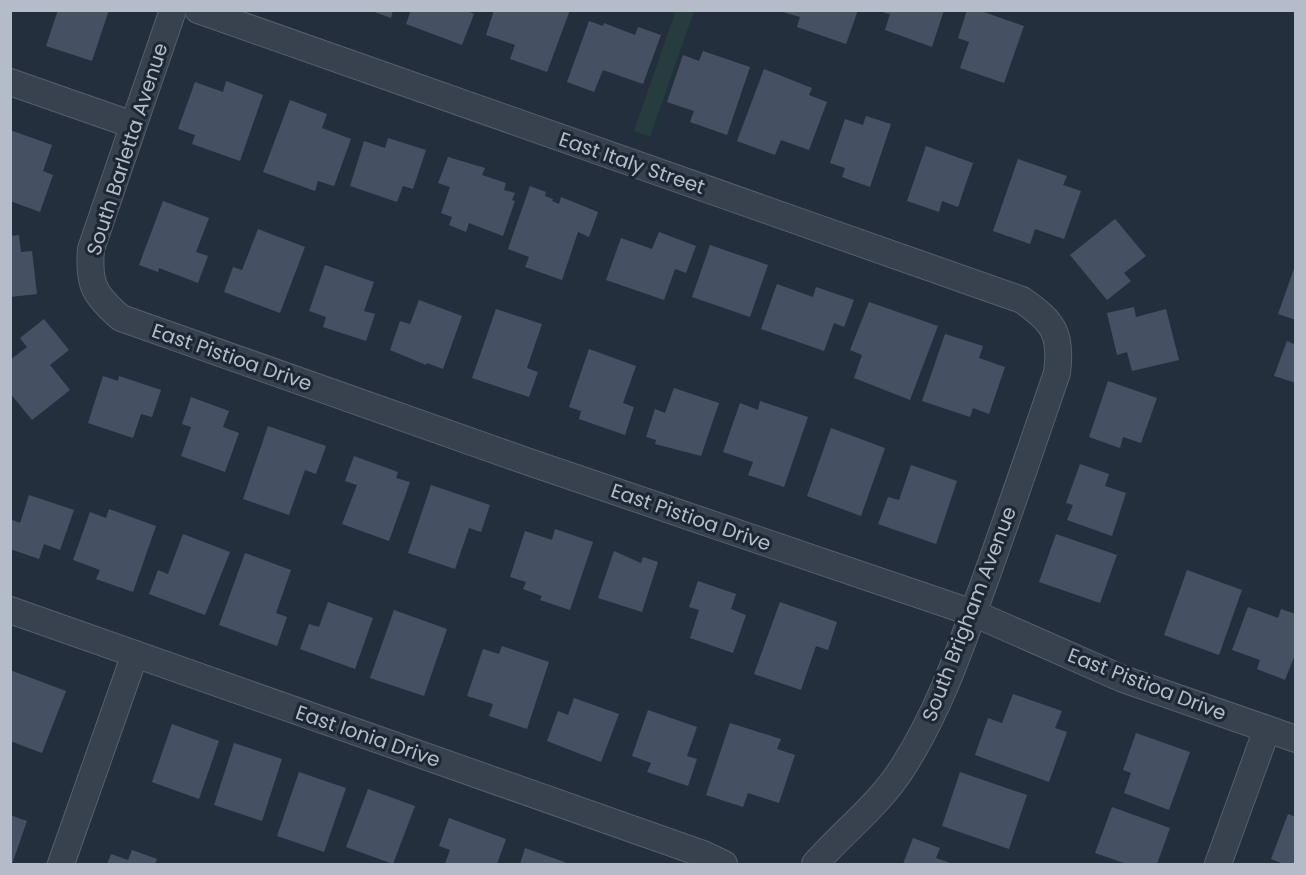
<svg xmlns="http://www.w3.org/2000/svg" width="1306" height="875" viewBox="0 0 1306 875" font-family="Poppins,sans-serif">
	<rect width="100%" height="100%" fill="#242f3e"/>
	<path fill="#263c3f" d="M669 11H694L650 137 634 131 675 13Z"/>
	<g fill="#455162">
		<path d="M58 10H109L92 61 46 46Z"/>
		<path d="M369 10H393L391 18Z"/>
		<path d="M411 10H465L474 14 462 45 406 24Z"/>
		<path d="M494 10H570L547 72 510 59 515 45 486 35Z"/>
		<path d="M858 10 846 44 797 27 800 17 780 11Z"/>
		<path d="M944 10 932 47 885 30 890 14 879 11Z"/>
		<path d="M967 10H978L1024 26 1004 83 960 68 969 42 958 38Z"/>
		<path d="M589 21 603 26 604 23 635 35 638 27 661 35 643 84 603 70 594 92 567 82Z"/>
		<path d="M703 51 750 67 727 135 690 122 694 111 667 102 683 55 699 61Z"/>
		<path d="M764 69 812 88 809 95 827 102 809 150 781 140 775 155 737 141Z"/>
		<path d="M226 81 263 95 240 161 192 144 195 135 178 129 195 82 223 92Z"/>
		<path d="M290 100 327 114 322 128 351 139 334 186 318 181 315 191 263 172Z"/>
		<path d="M866 116 891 124 870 187 842 177 845 168 830 163 845 119 863 125Z"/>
		<path d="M10 130 52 145 43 171 53 175 40 212 10 201Z"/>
		<path d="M388 138 426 150 413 189 403 186 397 202 350 186 364 141 385 148Z"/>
		<path d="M926 146 973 163 958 207 942 201 939 212 907 201Z"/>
		<path d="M448 157 485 168 482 175 506 183 504 190 515 193 512 200 515 201 503 236 469 223 466 232 449 225 452 217 441 213 450 187 438 183Z"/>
		<path d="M1018 159 1067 176 1063 185 1081 191 1064 239 1035 229 1030 244 993 231Z"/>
		<path d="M530 186 546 192 545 196 553 199 552 201 559 204 561 197 598 212 589 237 578 232 562 280 525 267 529 257 508 249Z"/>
		<path d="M163 201 209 218 196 252 208 256 198 283 159 268 158 272 139 265Z"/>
		<path d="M1115 219 1146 256 1124 273 1131 281 1107 300 1070 255Z"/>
		<path d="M258 229 305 247 280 313 224 292 233 267 242 270Z"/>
		<path d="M659 232 696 246 686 273 675 269 664 300 606 280 621 238 652 249Z"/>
		<path d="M19 235 21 252 32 251 37 294 10 297V236Z"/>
		<path d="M710 245 768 265 750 317 692 297Z"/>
		<path d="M325 265 374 282 364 311 375 314 366 341 323 327 326 317 309 311Z"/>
		<path d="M1295 266 1296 267V320L1278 314Z"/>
		<path d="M777 284 813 297 816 287 854 300 844 327 834 323 824 351 761 329Z"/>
		<path d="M419 300 462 316 443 369 427 363 426 365 390 350 400 321 410 324Z"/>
		<path d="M869 302 938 326 910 400 854 378 862 355 850 350Z"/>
		<path d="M1134 307 1136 317 1166 309 1179 360 1132 371 1127 352 1117 355 1107 313Z"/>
		<path d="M496 309 542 324 527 368 538 372 529 397 472 378Z"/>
		<path d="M44 319 69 350 50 365 70 390 32 420 10 393V360L27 347 20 338Z"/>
		<path d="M945 334 983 346 979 358 1005 367 989 414 973 408 970 417 922 401Z"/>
		<path d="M1287 341 1296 345V383L1274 376Z"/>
		<path d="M589 349 636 366 623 403 634 407 625 435 579 419 581 411 569 407Z"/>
		<path d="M103 376 118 381 119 376 161 390 152 417 141 414 133 438 88 423Z"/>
		<path d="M1108 381 1157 398 1141 443 1123 437 1120 448 1089 437Z"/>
		<path d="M674 388 719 403 701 456 655 444 656 440 646 437 655 409 665 413Z"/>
		<path d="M191 397 229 411 223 427 239 433 225 472 181 456 191 427 182 424Z"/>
		<path d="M760 401 808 417 784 487 748 475 753 462 723 452 740 403 758 410Z"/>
		<path d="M268 426 326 446 316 474 305 470 289 515 243 499Z"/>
		<path d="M831 428 885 448 861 516 807 496Z"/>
		<path d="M354 456 398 472 396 478 410 482 389 541 342 524 357 485 345 481Z"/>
		<path d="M1080 464 1109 474 1105 486 1126 493 1112 536 1067 520 1073 505 1066 503Z"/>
		<path d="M911 465 957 481 936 544 878 524 888 497 899 500Z"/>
		<path d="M431 485 490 505 481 532 469 528 455 569 408 553Z"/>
		<path d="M29 495 74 510 60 550 44 544 39 559 10 549V519L20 523Z"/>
		<path d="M109 509 156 526 133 592 96 579 100 570 73 560 90 512 106 518Z"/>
		<path d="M555 529 593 542 570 610 540 600 542 596 523 589 526 582 510 577 525 531 552 540Z"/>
		<path d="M183 534 230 552 205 615 149 594 158 570 168 574Z"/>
		<path d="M1056 534 1117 555 1100 603 1039 582Z"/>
		<path d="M614 551 641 563 643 557 658 562 642 612 598 598Z"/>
		<path d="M245 553 291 570 276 613 287 617 277 646 219 625Z"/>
		<path d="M1187 570 1242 590 1219 655 1164 635Z"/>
		<path d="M698 581 736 594 731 609 746 615 733 653 690 638 699 610 689 607Z"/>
		<path d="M328 602 373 618 355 669 300 649 309 624 319 627Z"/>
		<path d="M780 602 837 622 828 650 816 646 801 690 754 674Z"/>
		<path d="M1248 607 1278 618 1281 609 1296 614V652L1285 680 1257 669 1260 660 1232 650Z"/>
		<path d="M394 610 447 629 424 696 370 678Z"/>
		<path d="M502 646 549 662 527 729 489 716 493 704 467 696 483 649 499 654Z"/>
		<path d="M10 670 66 691 42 753 10 741Z"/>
		<path d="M1013 694 1062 711 1055 728 1067 732 1049 782 975 755 988 718 1002 723Z"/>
		<path d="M574 698 619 714 601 762 547 741 558 711 568 715Z"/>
		<path d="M648 710 697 727 687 756 697 759 688 786 647 772 651 763 632 756Z"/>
		<path d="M730 723 781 739 777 749 795 755 779 803 748 793 743 807 706 795Z"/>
		<path d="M172 724 219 741 199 799 152 782Z"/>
		<path d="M1136 733 1190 752 1169 810 1124 793 1131 773 1123 770Z"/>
		<path d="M234 743 282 759 262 821 214 805Z"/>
		<path d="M299 772 346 788 324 852 277 836Z"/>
		<path d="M960 772 1027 795 1009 849 942 826Z"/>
		<path d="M368 789 415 806 393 864 346 847Z"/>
		<path d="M1112 807 1170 828 1157 864H1127L1095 853Z"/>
		<path d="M1288 814 1296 817V864H1284L1271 859Z"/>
		<path d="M10 815 27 821 12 864H10Z"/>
		<path d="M449 818 506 839 497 864H445L450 850 439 846Z"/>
		<path d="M913 838 940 848 936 858 953 864H903Z"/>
		<path d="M525 848 570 864H520Z"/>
		<path d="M132 850 157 859 155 864H107L111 854 128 860Z"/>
	</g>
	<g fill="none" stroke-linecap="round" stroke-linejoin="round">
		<defs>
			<g id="minor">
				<path d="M173 10 91 249C88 284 94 295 121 318L526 461 973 613 1123 679 1296 739"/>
				<path d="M198 10 1022 300C1054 322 1062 334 1057 373 1031 448 1006 523 979 597 958 655 937 714 903 767 880 804 844 831 815 864"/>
				<path d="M10 82 133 125"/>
				<path d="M10 610 703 854 724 864"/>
				<path d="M61 864 135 654"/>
				<path d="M1218 864 1267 729"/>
			</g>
		</defs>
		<use href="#minor" stroke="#565f6c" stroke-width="28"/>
		<use href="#minor" stroke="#38414e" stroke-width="26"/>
	</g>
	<g text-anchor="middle" stroke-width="6" stroke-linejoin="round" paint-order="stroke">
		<g font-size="20" fill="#b4bcc9" stroke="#1d2633">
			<text transform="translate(127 149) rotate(-72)" y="7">South Barletta Avenue</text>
			<text transform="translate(632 163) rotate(19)" y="7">East Italy Street</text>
			<text transform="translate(232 357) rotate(19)" y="7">East Pistioa Drive</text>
			<text transform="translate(691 517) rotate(19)" y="7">East Pistioa Drive</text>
			<text transform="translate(969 614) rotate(-69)" y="7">South Brigham Avenue</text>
			<text transform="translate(1147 684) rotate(21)" y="7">East Pistioa Drive</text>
			<text transform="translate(368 736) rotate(19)" y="7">East Ionia Drive</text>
		</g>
	</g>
	<rect width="1306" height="875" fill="none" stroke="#b4bcc9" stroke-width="24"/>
</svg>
